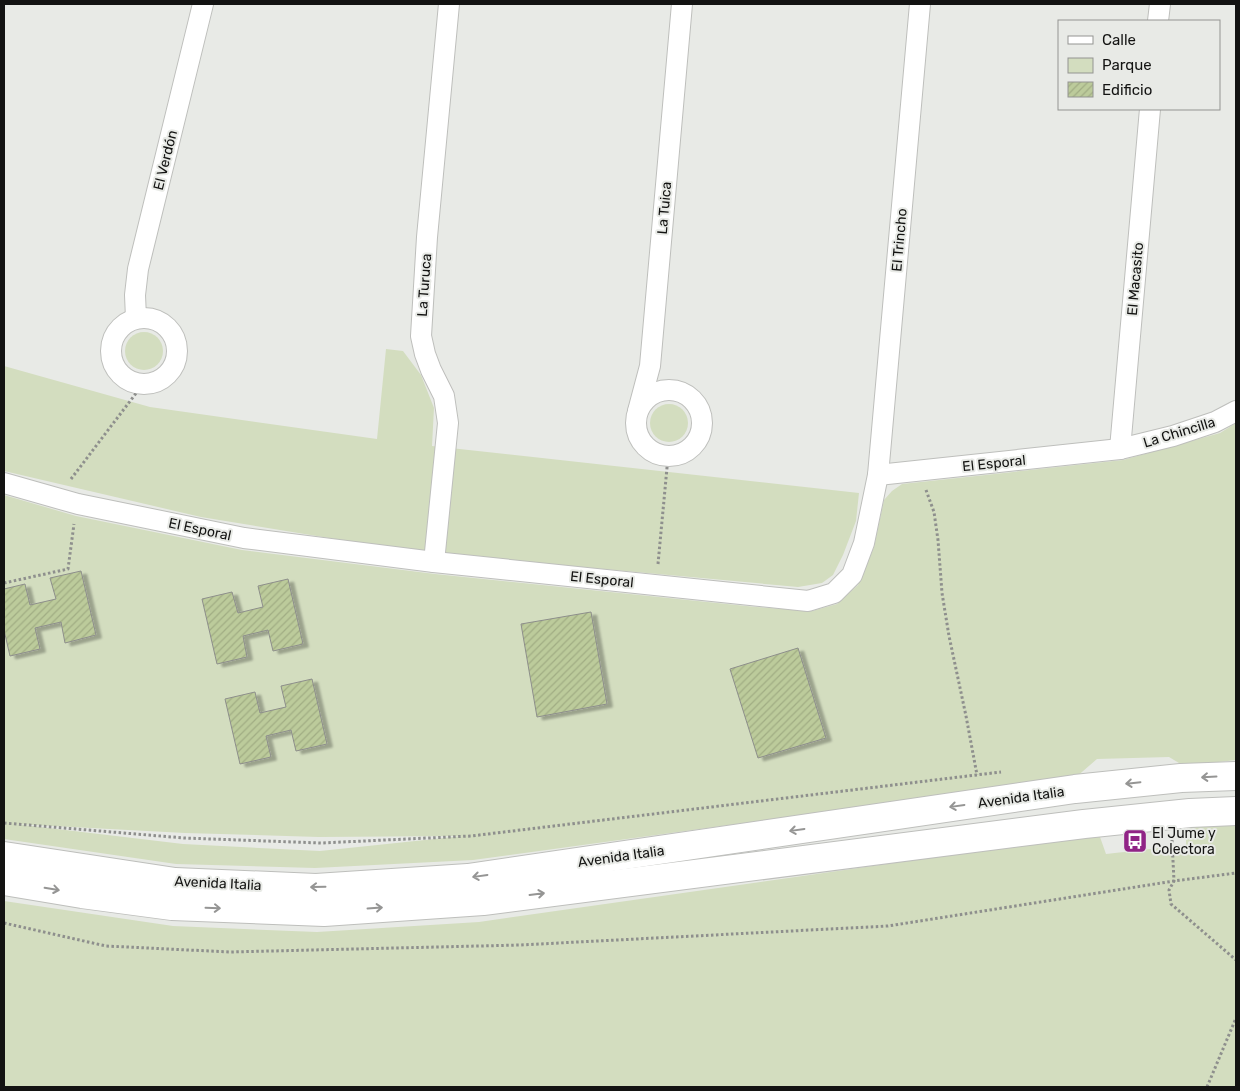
<svg xmlns="http://www.w3.org/2000/svg" width="1240" height="1091" viewBox="0 0 1240 1091" font-family="Rubik,sans-serif">
	<defs>
		<pattern id="building-hatch" width="6" height="6" patternUnits="userSpaceOnUse" patternTransform="scale(1.25)"><rect width="6" height="6" fill="#bccb9b"/><path d="M-1 1l2-2M0 6l6-6M5 7l2-2" fill="none" stroke="#a1ad84"/></pattern>
		<filter id="shadow"><feDropShadow dx="5.5" dy="3" stdDeviation="1" flood-color="#0004"/></filter>
	</defs>
	<rect width="100%" height="100%" fill="#e8eae6"/>
	<g fill="#d3ddbf" fill-rule="evenodd">
		<circle cx="144" cy="351" r="19"/>
		<path d="M386 349 403 351 421 375 434 408 432 446 859 493 856 521 843 555 833 575 822 583 798 587 549 564 378 546 201 517 4 471V366L150 407 377 439Z"/>
		<circle cx="669" cy="423" r="19"/>
		<path d="M1236 423V760L1184 766 1169 757 1097 759 1075 778 473 860 315 868 176 864 4 839V495L76 516 242 550 435 574 756 607 812 611 837 604 858 585 874 547 884 500 892 491 902 484 1123 460 1220 433ZM15 824 185 833 319 837 463 836 320 851 183 844Z"/>
		<path d="M1236 821V1087H4V901L173 926 317 932 479 922 1055 840 1100 837 1106 854 1186 845V828L1222 822Z"/>
	</g>
	<g fill="url(#building-hatch)" stroke="#8d8e8b" filter="url(#shadow)">
		<path d="M81 571 96 635 65 643 61 622 35 628 40 649 10 656 4 630V589L25 584 30 605 56 599 50 578Z"/>
		<path d="M288 579 303 644 273 651 268 630 243 636 247 657 217 664 202 599 232 592 238 613 263 607 258 586Z"/>
		<path d="M591 612 607 704 537 717 521 624Z"/>
		<path d="M798 648 826 738 758 758 730 669Z"/>
		<path d="M312 679 327 744 296 751 291 730 266 736 271 757 240 764 225 699 255 692 260 713 286 707 281 686Z"/>
	</g>
	<g fill="none" stroke-linecap="round" stroke-linejoin="round">
		<defs>
			<g id="street">
				<path d="M1158 21 1160 4"/>
				<circle cx="144" cy="351" r="33"/>
				<path d="M136 318 135 295 138 269 203 4"/>
				<circle cx="669" cy="423" r="33"/>
				<path d="M638 411 650 366 682 4"/>
				<path d="M1120 449 1150 109"/>
				<path d="M878 475 920 4"/>
				<path d="M4 483 78 504 244 538 434 562 808 601 834 593 852 575 864 543 878 475 1120 449 1173 436 1215 422 1236 411"/>
				<path d="M434 562 448 423 444 396 431 370 425 354 421 336 427 237 449 4"/>
			</g>
			<g id="secondary">
				<path d="M4 856 175 882 316 888 468 878 1075 789 1181 778 1236 776"/>
				<path d="M4 881 82 894 172 906 324 912 483 901 1084 824 1190 813 1236 811"/>
			</g>
		</defs>
		<use href="#street" stroke="#bebfbc" stroke-width="22"/>
		<use href="#secondary" stroke="#bebfbc" stroke-width="30"/>
		<g stroke="#8e8f8d" stroke-width="3" stroke-dasharray="2.5 2.5" stroke-linecap="butt">
			<path d="M71 479 143 384"/>
			<path d="M926 490 934 512 938 540 942 593 949 636 966 716 977 775"/>
			<path d="M658 564 668 457"/>
			<path d="M4 583 68 569 74 524"/>
			<path d="M4 823 184 838 321 843 471 836 1001 772"/>
			<path d="M1172 840 1174 881 1169 890 1171 904 1236 960"/>
			<path d="M4 923 106 946 230 952 520 945 888 926 1174 881 1236 873"/>
			<path d="M1207 1087 1236 1018"/>
		</g>
		<use href="#street" stroke="#fff" stroke-width="20"/>
		<use href="#secondary" stroke="#fff" stroke-width="28"/>
	</g>
	<defs><path id="oneway-shaft" d="M-6 0H5M1.5-3L5.5 0L1.5 3" fill="none" stroke-width="1.6" stroke-linecap="round" stroke-linejoin="round" transform="scale(1.25)"/></defs>
	<g stroke="#959594">
		<use href="#oneway-shaft" transform="translate(1209 777) rotate(177)"/>
		<use href="#oneway-shaft" transform="translate(1133 783) rotate(174)"/>
		<use href="#oneway-shaft" transform="translate(957 806) rotate(172)"/>
		<use href="#oneway-shaft" transform="translate(797 830) rotate(172)"/>
		<use href="#oneway-shaft" transform="translate(480 876) rotate(172)"/>
		<use href="#oneway-shaft" transform="translate(318 887) rotate(179)"/>
		<use href="#oneway-shaft" transform="translate(52 889) rotate(9)"/>
		<use href="#oneway-shaft" transform="translate(537 894) rotate(-7)"/>
		<use href="#oneway-shaft" transform="translate(213 908) rotate(2)"/>
		<use href="#oneway-shaft" transform="translate(375 908) rotate(-4)"/>
	</g>
	<defs>
		<symbol id="bus-square" viewBox="-11 -11 22 22"><rect x="-9" y="-9" width="18" height="18" rx="4" fill="#902386" stroke="#e8eae6"/><path d="M-5-6H5V4H4V6H2V4H-2V6H-4V4H-5ZM-3.5-4V0h7V-4ZM-3.5 1.2v1.5H-2V1.2ZM2 1.2v1.5H3.5V1.2Z" fill="#fff"/></symbol>
	</defs>
	<g fill-rule="evenodd">
		<use href="#bus-square" x="1121" y="827" width="28" height="28"/>
	</g>
	<g text-anchor="middle" stroke-width="4" stroke-linejoin="round" paint-order="stroke">
		<g font-size="14" fill="#131312" stroke="#e8eae6">
			<text transform="translate(165 160) rotate(-76)" y="5">El Verdón</text>
			<text transform="translate(664 208) rotate(-85)" y="5">La Tuica</text>
			<text transform="translate(899 240) rotate(-85)" y="5">El Trincho</text>
			<text transform="translate(1135 279) rotate(-85)" y="5">El Macasito</text>
			<text transform="translate(424 285) rotate(-86)" y="5">La Turuca</text>
			<text transform="translate(1179 432) rotate(-17)" y="5">La Chincilla</text>
			<text transform="translate(994 463) rotate(-6)" y="5">El Esporal</text>
			<text transform="translate(200 529) rotate(12)" y="5">El Esporal</text>
			<text transform="translate(602 579) rotate(6)" y="5">El Esporal</text>
			<text transform="translate(1021 797) rotate(-8)" y="5">Avenida Italia</text>
			<text transform="translate(621 856) rotate(-8)" y="5">Avenida Italia</text>
			<text transform="translate(218 883) rotate(3)" y="5">Avenida Italia</text>
		</g>
		<g font-size="14" fill="#131312" stroke="#e8eae6" text-anchor="start">
			<text x="1152" y="838">El Jume y<tspan x="1152" dy="16">Colectora</tspan></text>
		</g>
	</g>
	<rect width="1240" height="1091" fill="none" stroke="#131312" stroke-width="10"/>
	<rect x="1058" y="20" width="162" height="90" fill="#e8eae6" stroke="#939491"/>
	<rect x="1068" y="36" width="25" height="8" fill="#ffffff" stroke="#939491"/>
	<text x="1102" y="45" font-size="15" fill="#131312">Calle</text>
	<rect x="1068" y="58" width="25" height="15" fill="#d3ddbf" stroke="#939491"/>
	<text x="1102" y="70" font-size="15" fill="#131312">Parque</text>
	<rect x="1068" y="82" width="25" height="15" fill="url(#building-hatch)" stroke="#939491"/>
	<text x="1102" y="95" font-size="15" fill="#131312">Edificio</text>
</svg>
